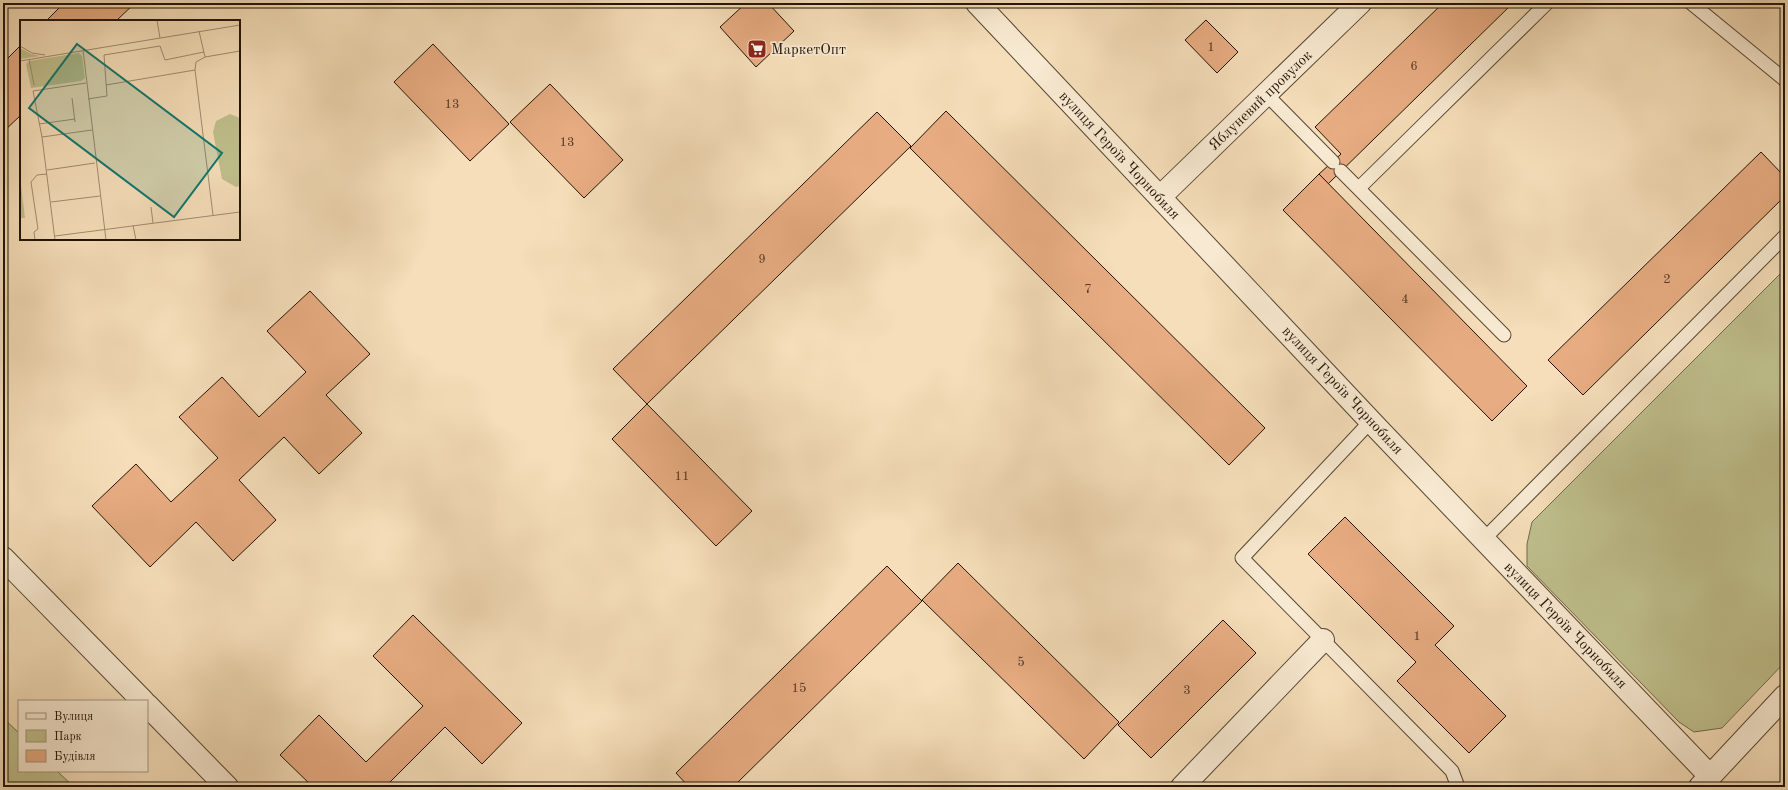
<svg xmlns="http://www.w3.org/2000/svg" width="1788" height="790" viewBox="0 0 1788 790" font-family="'Old Standard TT',serif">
	<rect width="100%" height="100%" fill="#f5deb9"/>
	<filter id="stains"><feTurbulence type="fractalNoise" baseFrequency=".005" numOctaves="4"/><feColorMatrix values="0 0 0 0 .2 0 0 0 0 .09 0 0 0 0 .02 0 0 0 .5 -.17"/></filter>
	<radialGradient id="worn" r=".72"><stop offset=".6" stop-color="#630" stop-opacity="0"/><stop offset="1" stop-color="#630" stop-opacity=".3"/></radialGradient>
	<g fill="#bfc08d" stroke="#706a4a">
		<path d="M1785 269V662L1722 728 1694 732 1679 722 1527 566V544L1532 522Z"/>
		<path d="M3 718 19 733V771H57L74 787H3Z"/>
	</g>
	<g fill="#e8ac82" stroke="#211306">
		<path d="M64 3H135L116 21H46Z"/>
		<path d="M746 3H768L794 31 756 67 720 27Z"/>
		<path d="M1443 3H1513L1328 184 1319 174 1341 154 1315 127Z"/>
		<path d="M1206 20 1238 52 1217 73 1185 40Z"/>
		<path d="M433 44 509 124 470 161 394 82Z"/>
		<path d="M21 45V115L3 132V63Z"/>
		<path d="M550 84 623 160 584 198 510 122Z"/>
		<path d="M946 111 1265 428 1229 465 910 148Z"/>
		<path d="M877 112 911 146 647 404 613 369Z"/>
		<path d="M1761 152 1785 177V196L1583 395 1548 360Z"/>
		<path d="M1319 174 1527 386 1492 421 1283 210Z"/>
		<path d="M310 291 370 354 326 395 362 433 319 474 284 437 239 480 276 520 233 561 196 522 150 567 92 506 136 464 171 502 218 458 179 417 222 377 259 417 306 372 267 331Z"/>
		<path d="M647 404 752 511 716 546 612 439Z"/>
		<path d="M1345 517 1454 626 1435 645 1506 716 1469 753 1397 681 1416 662 1308 554Z"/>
		<path d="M958 563 1119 722 1084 759 922 600Z"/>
		<path d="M887 566 922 601 733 787H689L676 773Z"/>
		<path d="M413 615 522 723 482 764 445 727 388 784 391 787H313L280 755 319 715 366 762 423 706 373 656Z"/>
		<path d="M1223 620 1256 653 1151 758 1118 725Z"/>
	</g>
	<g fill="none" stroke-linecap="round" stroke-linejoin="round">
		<defs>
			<g id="service">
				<path d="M1691 3 1785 80"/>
				<path d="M1266 94 1333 162"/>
				<path d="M1341 171 1504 335"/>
				<path d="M1359 188 1547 3"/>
				<path d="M1371 421 1242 558 1452 771 1458 787"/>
				<path d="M1484 539 1785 236"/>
			</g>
			<g id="minor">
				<path d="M1160 197 1360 3"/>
				<path d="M3 558 143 701"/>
				<path d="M147 705 227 787"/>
				<path d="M1182 787 1323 640"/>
			</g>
			<g id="tertiary">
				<path d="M977 3 1378 429 1710 776"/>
				<path d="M1700 787 1785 696"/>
			</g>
		</defs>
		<use href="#service" stroke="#564633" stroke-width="15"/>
		<use href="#minor" stroke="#564633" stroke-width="24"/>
		<use href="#tertiary" stroke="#564633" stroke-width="24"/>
		<use href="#service" stroke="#f8ead2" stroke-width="13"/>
		<use href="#minor" stroke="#f8ead2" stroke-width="22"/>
		<use href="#tertiary" stroke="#f8ead2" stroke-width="22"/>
	</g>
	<defs>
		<symbol id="supermarket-square" viewBox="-11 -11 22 22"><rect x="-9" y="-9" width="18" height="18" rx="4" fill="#8f2418" stroke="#f8ead2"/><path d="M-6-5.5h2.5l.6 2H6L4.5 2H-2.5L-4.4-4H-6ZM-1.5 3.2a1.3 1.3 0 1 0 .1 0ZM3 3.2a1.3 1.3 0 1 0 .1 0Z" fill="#fff"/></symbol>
	</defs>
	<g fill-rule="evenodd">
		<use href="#supermarket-square" x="746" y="38" width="22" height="22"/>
	</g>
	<g text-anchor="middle" stroke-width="3.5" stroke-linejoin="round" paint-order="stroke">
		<g font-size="13" fill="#533925">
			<text x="1211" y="51">1</text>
			<text x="1414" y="70">6</text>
			<text x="452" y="108">13</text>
			<text x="567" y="146">13</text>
			<text x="762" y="263">9</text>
			<text x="1667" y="283">2</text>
			<text x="1088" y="293">7</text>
			<text x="1405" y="303">4</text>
			<text x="682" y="480">11</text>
			<text x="1417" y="640">1</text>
			<text x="1021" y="666">5</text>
			<text x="799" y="692">15</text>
			<text x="1187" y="694">3</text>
		</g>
		<g font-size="15" fill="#211306" stroke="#f8ead2" text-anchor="start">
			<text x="771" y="54">МаркетОпт</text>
		</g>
		<g font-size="15" fill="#211306" stroke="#f8ead2">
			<text transform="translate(1260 100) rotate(-44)" y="5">Яблуневий провулок</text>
			<text transform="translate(1120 155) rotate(47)" y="5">вулиця Героїв Чорнобиля</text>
			<text transform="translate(1343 390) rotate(47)" y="5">вулиця Героїв Чорнобиля</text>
			<text transform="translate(1566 625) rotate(46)" y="5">вулиця Героїв Чорнобиля</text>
		</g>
	</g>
	<g transform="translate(20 20)">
		<rect width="220" height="220" fill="#f5deb9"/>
		<path d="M0 28 11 34 20 36 0 39ZM59 33 62 36 65 58 61 61 11 68 6 44 9 41ZM210 94 220 98V166L216 167 202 159 193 112 196 101ZM0 157 5 198H0Z" fill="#bfc08d"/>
		<path fill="none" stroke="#a08d71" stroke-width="1" d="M137 0 140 18M179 11 185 37 220 31M0 26 12 33 25 35M63 30 86 220M9 39 14 65M0 41 220 5M175 50 193 195M86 65 175 50 176 42 185 37M52 78 55 102M68 79 87 76 84 35 140 26 145 40 184 32M19 104 55 99M22 117 72 110M27 150 75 143M31 182 80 176M131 187 133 203M113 205 116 220M35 216 220 192M15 220 14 212 18 209 11 162 17 155 27 154M35 220 22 117 13 71 66 63"/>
		<path fill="#0f766e" fill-opacity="0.15" stroke="#0f766e" stroke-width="2" d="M57 24 202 133 154 197 9 88Z"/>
		<rect width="220" height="220" fill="none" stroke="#211306" stroke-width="2"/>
	</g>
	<rect width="1788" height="790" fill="none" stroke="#f5deb9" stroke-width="16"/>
	<rect x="4" y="4" width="1780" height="782" fill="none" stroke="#211306" stroke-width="2"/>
	<rect x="8" y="8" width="1772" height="774" fill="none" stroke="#211306"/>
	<rect x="18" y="700" width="130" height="72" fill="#f8ead2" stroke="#a29480"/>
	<rect x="26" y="713" width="20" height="6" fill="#f8ead2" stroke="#a29480"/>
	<text x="54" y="720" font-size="12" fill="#211306">Вулиця</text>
	<rect x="26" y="730" width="20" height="12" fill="#bfc08d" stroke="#a29480"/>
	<text x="54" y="740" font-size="12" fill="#211306">Парк</text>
	<rect x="26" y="750" width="20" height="12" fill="#e8ac82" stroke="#a29480"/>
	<text x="54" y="760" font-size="12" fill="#211306">Будівля</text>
	<rect width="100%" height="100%" filter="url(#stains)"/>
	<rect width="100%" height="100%" fill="url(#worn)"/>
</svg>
